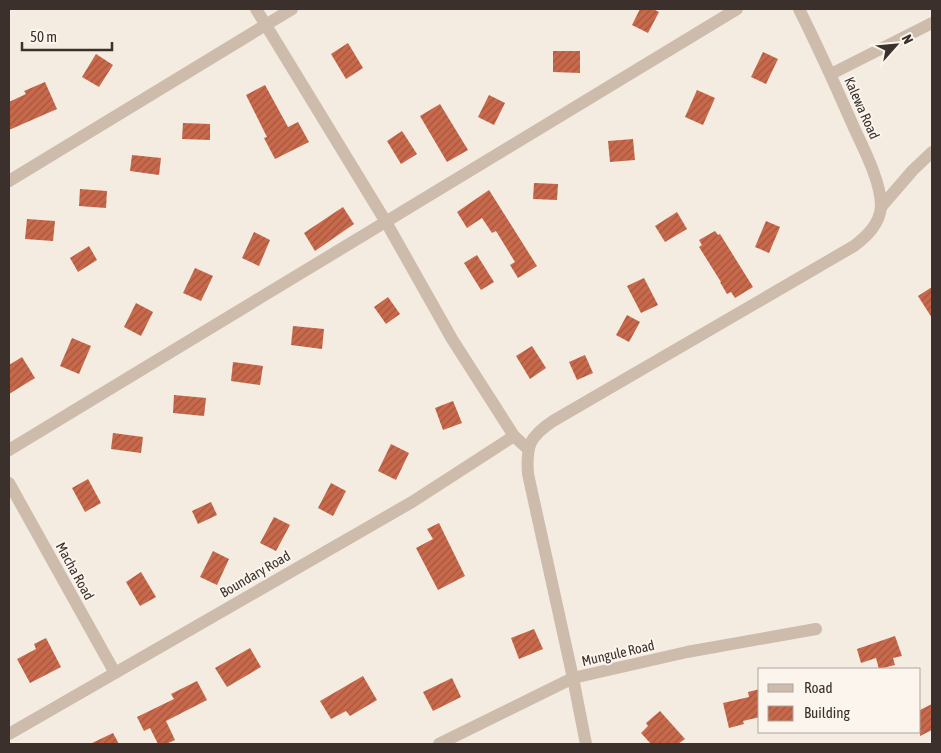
<svg xmlns="http://www.w3.org/2000/svg" width="941" height="753" viewBox="0 0 941 753" font-family="'Asap Condensed',sans-serif">
	<defs>
		<pattern id="building-hatch" width="6" height="6" patternUnits="userSpaceOnUse" patternTransform="scale(1.25)"><rect width="6" height="6" fill="#c8694b"/><path d="M-1 1l2-2M0 6l6-6M5 7l2-2" fill="none" stroke="#a4573f"/></pattern>
	</defs>
	<rect width="100%" height="100%" fill="#f4ebe1"/>
	<g fill="url(#building-hatch)">
		<path d="M640 9H653L659 12 648 33 632 25Z"/>
		<path d="M348 43 363 68 346 79 331 54Z"/>
		<path d="M553 51H580V73L553 72Z"/>
		<path d="M763 52 778 59 766 84 751 77Z"/>
		<path d="M96 54 113 65 99 87 82 77Z"/>
		<path d="M45 82 57 109 9 130V102L26 94 24 91Z"/>
		<path d="M265 85 288 127 298 122 309 142 275 159 264 138 267 137 246 95Z"/>
		<path d="M697 90 715 98 703 125 685 117Z"/>
		<path d="M489 95 505 103 494 125 478 117Z"/>
		<path d="M440 104 468 150 447 162 420 116Z"/>
		<path d="M183 123 210 124V140L182 139Z"/>
		<path d="M402 131 417 154 401 164 387 141Z"/>
		<path d="M633 139 635 160 610 162 608 141Z"/>
		<path d="M132 155 161 158 159 175 130 171Z"/>
		<path d="M534 183 558 184 557 200 533 199Z"/>
		<path d="M80 189 107 191 106 208 79 206Z"/>
		<path d="M489 190 537 266 518 278 510 265 515 262 496 231 492 233 482 218 467 228 457 212Z"/>
		<path d="M343 207 354 224 315 251 304 233Z"/>
		<path d="M677 212 687 229 665 242 655 226Z"/>
		<path d="M27 219 55 221 53 241 25 239Z"/>
		<path d="M766 221 780 227 769 253 755 247Z"/>
		<path d="M715 231 718 235 720 234 753 287 735 298 731 292 727 294 720 282H721L699 247 702 245 699 240Z"/>
		<path d="M254 232 270 240 259 266 242 258Z"/>
		<path d="M89 246 97 260 78 272 70 258Z"/>
		<path d="M477 255 494 282 481 290 464 263Z"/>
		<path d="M195 268 213 276 201 301 183 293Z"/>
		<path d="M644 278 658 305 641 313 627 286Z"/>
		<path d="M932 287V318L918 296Z"/>
		<path d="M388 297 400 314 386 324 374 307Z"/>
		<path d="M136 303 153 312 141 336 124 327Z"/>
		<path d="M627 315 640 322 629 342 616 335Z"/>
		<path d="M293 326 324 329 322 349 291 345Z"/>
		<path d="M72 338 91 346 79 374 60 366Z"/>
		<path d="M532 346 546 368 530 379 516 356Z"/>
		<path d="M585 355 593 373 577 380 569 362Z"/>
		<path d="M22 357 35 378 9 394V365Z"/>
		<path d="M233 362 263 366 260 385 231 381Z"/>
		<path d="M174 395 206 398 204 416 173 413Z"/>
		<path d="M453 401 462 423 443 430 435 408Z"/>
		<path d="M113 433 143 437 141 453 111 449Z"/>
		<path d="M391 444 409 453 396 480 378 471Z"/>
		<path d="M88 479 101 503 85 512 72 488Z"/>
		<path d="M331 483 346 491 333 516 318 508Z"/>
		<path d="M211 502 217 515 198 524 192 511Z"/>
		<path d="M274 517 290 525 276 551 260 543Z"/>
		<path d="M439 523 465 576 438 590 416 548 433 539 427 529Z"/>
		<path d="M213 551 229 559 217 585 200 577Z"/>
		<path d="M141 572 156 597 140 606 126 582Z"/>
		<path d="M534 629 543 649 519 659 511 638Z"/>
		<path d="M895 636 902 656 893 658 895 665 879 669 876 658 861 663 857 649Z"/>
		<path d="M46 638 61 667 30 683 17 659 36 649 34 644Z"/>
		<path d="M250 648 261 667 227 687 215 668Z"/>
		<path d="M363 676 377 700 350 716 346 711 331 719 320 701Z"/>
		<path d="M452 678 461 697 433 711 423 692Z"/>
		<path d="M197 681 207 700 166 721 175 740 166 744H158L150 728 144 731 137 717 174 699 171 694Z"/>
		<path d="M760 689V717L743 721 744 724 729 728 723 703 749 697 748 692Z"/>
		<path d="M932 704V730L920 736V710Z"/>
		<path d="M660 711 685 739 678 744H651L641 733 648 726 646 723Z"/>
		<path d="M113 733 119 744H90Z"/>
	</g>
	<g fill="none" stroke-linecap="round" stroke-linejoin="round">
		<g stroke="#cdbbac" stroke-width="12">
			<path d="M256 9 386 222 452 339 514 436 528 449"/>
			<path d="M831 74 932 23"/>
			<path d="M9 181 292 9"/>
			<path d="M881 207 913 170 932 152"/>
			<path d="M9 450 737 9"/>
			<path d="M9 483 115 673"/>
			<path d="M9 734 412 502 514 436"/>
			<path d="M439 744 573 678 687 652 816 629"/>
			<path d="M586 744 573 678 528 474C526 446 529 437 553 421L854 246C867 236 880 224 881 206 881 183 865 151 855 130 837 89 819 49 799 9"/>
		</g>
	</g>
	<g text-anchor="middle" stroke-width="4" stroke-linejoin="round" paint-order="stroke">
		<g font-size="14" fill="#3b302b" stroke="#fbf5ee">
			<text transform="translate(862 108) rotate(66)" y="5">Kalewa Road</text>
			<text transform="translate(75 571) rotate(61)" y="5">Macha Road</text>
			<text transform="translate(255 574) rotate(-30)" y="5">Boundary Road</text>
			<text transform="translate(618 653) rotate(-13)" y="5">Mungule Road</text>
		</g>
	</g>
	<rect width="941" height="753" fill="none" stroke="#3b302b" stroke-width="20"/>
	<rect x="758" y="668" width="162" height="65" fill="#fbf5ee" stroke="#aea6a0"/>
	<rect x="768" y="684" width="25" height="8" fill="#cdbbac" stroke="#aea6a0"/>
	<text x="804" y="693" font-size="15" fill="#3b302b">Road</text>
	<rect x="768" y="706" width="25" height="15" fill="url(#building-hatch)" stroke="#aea6a0"/>
	<text x="804" y="718" font-size="15" fill="#3b302b">Building</text>
	<g transform="translate(896 45) rotate(63)" stroke="#fbf5ee" stroke-width="4" paint-order="stroke">
	<path d="M0-4L9 19L0 12L-9 19Z" fill="#3b302b"/>
	<text y="-8" font-size="14" font-weight="bold" text-anchor="middle" fill="#3b302b">N</text>
	</g>
	<path d="M22 42v8h90v-8" fill="none" stroke="#3b302b" stroke-width="2.5"/>
	<text x="30" y="42" font-size="15" fill="#3b302b" stroke="#fbf5ee" stroke-width="4" paint-order="stroke">50 m</text>
</svg>
